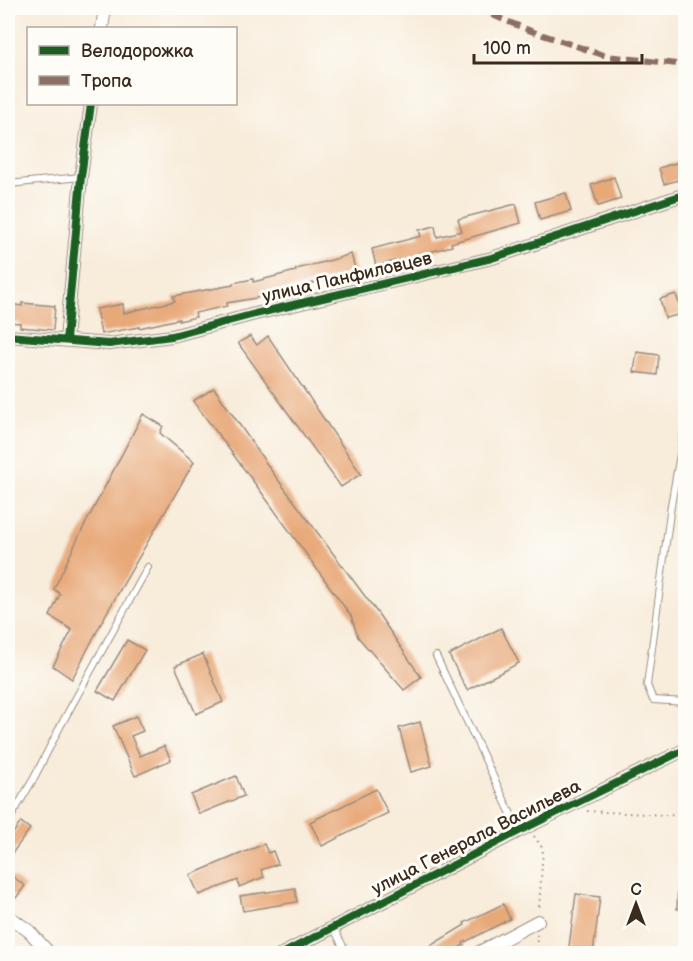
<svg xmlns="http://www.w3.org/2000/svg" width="693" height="961" viewBox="0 0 693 961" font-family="'Balsamiq Sans',sans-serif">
	<rect width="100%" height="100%" fill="#fdfcf7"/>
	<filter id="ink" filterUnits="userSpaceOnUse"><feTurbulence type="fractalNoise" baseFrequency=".0167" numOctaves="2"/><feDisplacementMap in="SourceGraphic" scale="12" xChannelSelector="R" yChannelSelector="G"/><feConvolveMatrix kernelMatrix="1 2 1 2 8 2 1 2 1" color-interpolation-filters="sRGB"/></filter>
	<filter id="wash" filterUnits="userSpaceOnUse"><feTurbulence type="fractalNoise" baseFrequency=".008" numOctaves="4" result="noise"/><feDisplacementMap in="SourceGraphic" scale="24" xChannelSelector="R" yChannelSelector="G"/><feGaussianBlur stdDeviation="1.35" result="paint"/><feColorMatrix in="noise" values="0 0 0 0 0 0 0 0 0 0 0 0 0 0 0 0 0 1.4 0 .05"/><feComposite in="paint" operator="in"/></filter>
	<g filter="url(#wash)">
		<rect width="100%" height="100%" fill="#f8ecda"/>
		<g id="blocks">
			<g fill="#e8a979">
				<path d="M682 161 686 173V178L664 184 659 168Z"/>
				<path d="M614 177 621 199 598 206 591 185Z"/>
				<path d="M566 193 571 211 540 220 535 202Z"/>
				<path d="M516 204 521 223 451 243 452 246 376 266 372 249 421 236 419 230 435 226 437 237 462 231 458 219Z"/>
				<path d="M351 254 356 272 256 298 227 303V306L195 313 196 317 179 321V319L139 328V327L101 334 96 309 123 304 124 313 175 301 173 296 233 285V283L253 279V282L296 271V269L332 260Z"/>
				<path d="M676 294 682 314 665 318 660 299Z"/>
				<path d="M22 303 55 306 53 330 20 327V323L8 322V304L22 306Z"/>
				<path d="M250 336 257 345 268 336 361 474 341 487 238 343Z"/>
				<path d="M637 352 659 355 657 375 634 372Z"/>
				<path d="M214 388 273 473 379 615 421 677 404 690 358 637 351 616 259 489 193 401Z"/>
				<path d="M143 414 163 426 160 433 194 462 106 614 72 679 53 666 72 630 50 616 60 594 54 589 79 536Z"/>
				<path d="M501 628 519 663 467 690 449 655Z"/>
				<path d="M127 640 145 650 115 701 97 691Z"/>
				<path d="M203 654 223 702 196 714 175 666Z"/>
				<path d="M136 716 143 731 131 736 140 756 164 746 171 760 135 776 113 726Z"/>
				<path d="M420 722 432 766 411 772 399 728Z"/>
				<path d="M236 776 244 796 199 814 191 795Z"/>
				<path d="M376 789 388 813 322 846 310 822Z"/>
				<path d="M21 822 30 829 8 859V840Z"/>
				<path d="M264 844 268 853 273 851 278 864 261 870 264 877 239 887 238 880 199 895 190 875Z"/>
				<path d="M8 873 25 886 16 898 8 892Z"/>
				<path d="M678 882H686V909H677Z"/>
				<path d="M295 888 297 902 243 911 240 896Z"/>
				<path d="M576 894 600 897 593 954H568Z"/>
				<path d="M503 904 510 919 463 943 464 945 449 954H417L465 925 464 923Z"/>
			</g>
		</g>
	</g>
	<g filter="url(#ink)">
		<use href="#blocks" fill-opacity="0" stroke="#9a8b7c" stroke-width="1.5"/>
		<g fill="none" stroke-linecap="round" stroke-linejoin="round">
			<defs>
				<g id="service">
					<path d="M8 184 81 177"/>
					<path d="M686 421 671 505 647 685 653 700 686 702"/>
					<path d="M436 656 519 831"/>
					<path d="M8 822 34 778 61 725 148 567"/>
					<path d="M333 927 347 954"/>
				</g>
				<g id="minor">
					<path d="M102 28 105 8"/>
					<path d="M8 336 109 344 172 336 255 314 492 258 686 194"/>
					<path d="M66 340 81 177 91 104"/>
					<path d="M8 916 29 931 50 954"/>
					<path d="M282 954 519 831 686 749"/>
					<path d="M476 954 538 921"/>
				</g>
			</defs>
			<use href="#service" stroke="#9a8b7c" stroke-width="8"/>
			<use href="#minor" stroke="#9a8b7c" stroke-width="14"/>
			<g stroke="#9a8b7c" stroke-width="2" stroke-dasharray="1.5 4.5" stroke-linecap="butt">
				<path d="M587 811 686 816"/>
				<path d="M534 836 543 849 539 909"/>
				<path d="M536 954 537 935"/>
			</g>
			<use href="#service" stroke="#fff" stroke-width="6"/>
			<use href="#minor" stroke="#fff" stroke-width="12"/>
			<path stroke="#8d6e63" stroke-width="6" stroke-dasharray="12 6" stroke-linecap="butt" d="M475 8 531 31 606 56 686 65"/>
			<defs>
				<g id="cycleway">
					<path d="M8 336 109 344 172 336 255 314 492 258 686 194"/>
					<path d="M66 340 81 177 91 104"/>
					<path d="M282 954 519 831 686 749"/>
				</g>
			</defs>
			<use href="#cycleway" stroke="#fdfcf7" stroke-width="11"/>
			<use href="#cycleway" stroke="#1b5e20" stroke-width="8"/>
		</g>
	</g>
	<g text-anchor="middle" stroke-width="6" stroke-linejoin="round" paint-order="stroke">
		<g font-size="18" fill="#3b2a1e" stroke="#fdfcf7">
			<text transform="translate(347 277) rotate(-13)" y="6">улица Панфиловцев</text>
			<text transform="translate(476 837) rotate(-27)" y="6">улица Генерала Васильева</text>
		</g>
	</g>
	<rect width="693" height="961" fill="none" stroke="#fdfcf7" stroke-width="30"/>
	<rect x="27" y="27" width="210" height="78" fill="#fdfcf7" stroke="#afa8a0" stroke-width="1.5"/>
	<rect x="39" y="46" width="30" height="9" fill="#1b5e20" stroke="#afa8a0" stroke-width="1.5"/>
	<text x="81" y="57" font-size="18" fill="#3b2a1e">Велодорожка</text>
	<rect x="39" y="76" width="30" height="9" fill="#8d6e63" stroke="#afa8a0" stroke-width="1.5"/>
	<text x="81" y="87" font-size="18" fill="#3b2a1e">Тропа</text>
	<g transform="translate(636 904)" stroke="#fdfcf7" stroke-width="4.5" paint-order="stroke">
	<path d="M0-4.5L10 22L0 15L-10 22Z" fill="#3b2a1e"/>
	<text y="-9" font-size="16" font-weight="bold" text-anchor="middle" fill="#3b2a1e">С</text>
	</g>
	<path d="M474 54v9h168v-9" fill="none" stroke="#3b2a1e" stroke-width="3"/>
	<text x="483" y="54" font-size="18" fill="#3b2a1e" stroke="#fdfcf7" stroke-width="4.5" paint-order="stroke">100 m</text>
</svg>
